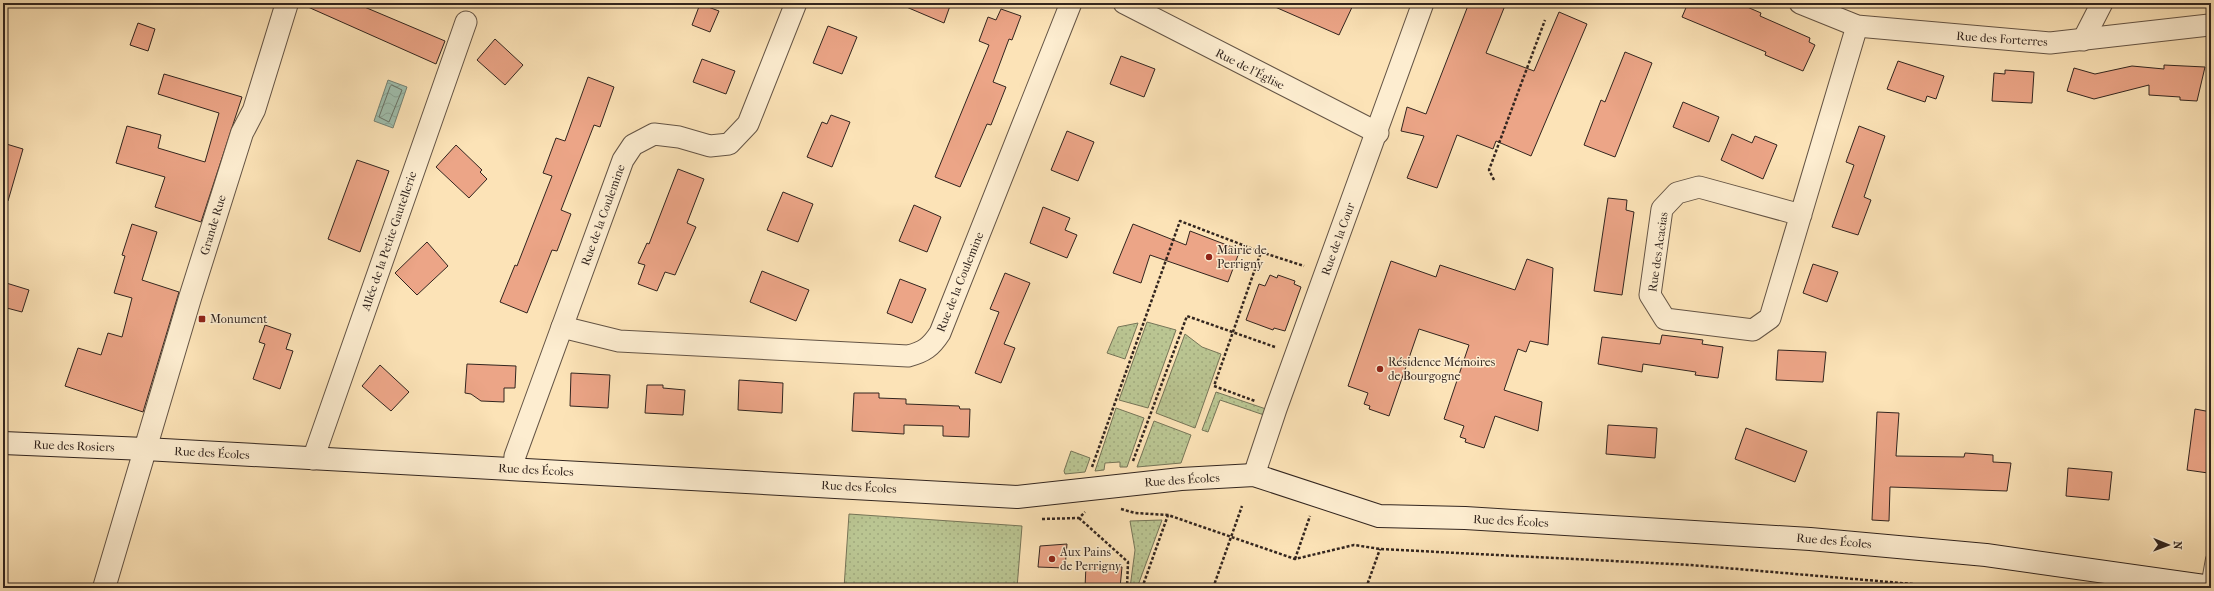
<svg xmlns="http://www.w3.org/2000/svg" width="2214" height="591" viewBox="0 0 2214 591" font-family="'IM FELL French Canon',serif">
	<defs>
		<pattern id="grass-dots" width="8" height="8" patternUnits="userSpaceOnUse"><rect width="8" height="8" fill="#bac592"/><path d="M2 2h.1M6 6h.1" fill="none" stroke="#a0a97d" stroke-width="1.8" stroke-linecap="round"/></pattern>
		<pattern id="water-waves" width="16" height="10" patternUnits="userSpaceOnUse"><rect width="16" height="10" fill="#9fbead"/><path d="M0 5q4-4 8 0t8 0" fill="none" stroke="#89a394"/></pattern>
	</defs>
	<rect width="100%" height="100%" fill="#fce3b7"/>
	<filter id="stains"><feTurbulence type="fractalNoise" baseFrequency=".005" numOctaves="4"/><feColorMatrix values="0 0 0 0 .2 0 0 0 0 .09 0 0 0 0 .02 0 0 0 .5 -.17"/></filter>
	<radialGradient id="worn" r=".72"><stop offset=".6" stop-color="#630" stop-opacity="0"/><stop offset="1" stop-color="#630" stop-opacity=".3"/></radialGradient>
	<g fill="url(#grass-dots)" stroke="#767558">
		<path d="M1147 322 1176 330 1148 408 1119 400Z"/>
		<path d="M1138 323 1125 359 1107 353 1118 327Z"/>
		<path d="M1185 334 1202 347 1221 354 1195 428 1156 413Z"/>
		<path d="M1216 392 1266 409 1264 415 1220 400 1208 432 1202 430Z"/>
		<path d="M1116 408 1144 418 1127 467H1120V462L1105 463 1104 470 1095 471Z"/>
		<path d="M1154 421 1191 435 1181 463 1137 467Z"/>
		<path d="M1071 451 1090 458 1085 472 1065 474 1064 471Z"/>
		<path d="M849 514 1022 526 1017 588H844Z"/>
		<path d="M1162 520 1137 588H1130L1135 550 1130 521Z"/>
	</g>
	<path fill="url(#water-waves)" stroke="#738174" d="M388 80 407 87 393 128 374 121Z"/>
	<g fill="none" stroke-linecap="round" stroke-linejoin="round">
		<path stroke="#687266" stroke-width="1" d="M392 85 402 90 389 122 379 117 390 87Z"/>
	</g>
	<g fill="#eca587" stroke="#32251f">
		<path d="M299 3H355L445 41 436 64Z"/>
		<path d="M897 3H951L944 23Z"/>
		<path d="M1266 3H1354L1339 35Z"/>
		<path d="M1469 3H1506L1486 53 1534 71 1559 12 1587 24 1531 156 1496 141 1493 149 1457 135 1437 188 1407 178 1424 136 1401 131 1407 107 1426 114Z"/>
		<path d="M1688 3H1738L1761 13 1760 16 1810 38 1809 42 1815 45 1803 71 1765 55 1766 52 1682 17Z"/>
		<path d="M700 4 719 11 710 32 692 25Z"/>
		<path d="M1001 9 1021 16 1012 40 1009 39 993 82 1006 87 991 125 987 124 960 187 935 177 989 45 979 41 988 17 996 20Z"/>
		<path d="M138 23 155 29 148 51 130 45Z"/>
		<path d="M828 26 857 37 842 74 813 63Z"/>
		<path d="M495 39 523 65 505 85 477 60Z"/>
		<path d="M1625 52 1652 63 1615 157 1584 145 1601 100 1605 102Z"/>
		<path d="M1121 56 1155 69 1144 97 1110 84Z"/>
		<path d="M702 59 735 71 726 94 693 82Z"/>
		<path d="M1898 61 1944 76 1936 99 1927 96 1925 102 1887 89Z"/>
		<path d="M2164 65 2205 67 2197 101 2180 100V97L2149 95V85L2094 99 2067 91 2074 68 2095 74 2132 66 2164 69Z"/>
		<path d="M2005 70 2034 72 2032 103 1992 101 1994 73 2005 74Z"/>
		<path d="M164 74 242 97 201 222 155 207 165 177 116 163 127 126 161 135 158 148 205 162 219 113 158 94Z"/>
		<path d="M588 77 614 87 600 127 594 125 561 210 571 214 557 251 552 250 527 313 500 302 515 265 517 266 552 176 543 173 556 138 565 141Z"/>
		<path d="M1683 102 1719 117 1709 142 1673 127Z"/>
		<path d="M831 115 850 122 832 167 807 157 822 122 827 124Z"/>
		<path d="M1859 126 1885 136 1864 197 1871 200 1858 235 1832 227 1854 165 1846 162Z"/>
		<path d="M1067 131 1094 142 1078 181 1051 170Z"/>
		<path d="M1732 134 1752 143 1755 136 1777 145 1763 179 1721 160Z"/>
		<path d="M3 143 23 149 8 201 3 200Z"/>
		<path d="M456 145 482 170 480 172 487 179 469 198 436 167Z"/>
		<path d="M357 160 389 171 360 252 328 239Z"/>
		<path d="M678 169 704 179 687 223 696 227 675 275 665 272 657 291 638 284 645 265 638 263 647 243 649 244Z"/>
		<path d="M783 192 813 204 798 242 767 230Z"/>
		<path d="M1608 198 1627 200 1626 210 1634 212 1622 295 1594 291Z"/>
		<path d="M914 205 941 217 927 252 899 241Z"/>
		<path d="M1043 207 1070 218 1065 230 1077 235 1067 258 1030 243Z"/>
		<path d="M132 224 157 232 142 280 179 292 143 412 65 386 78 348 101 355 108 333 122 337 132 298 114 293 125 256 122 255Z"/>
		<path d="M1133 224 1186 245 1190 231 1240 250 1228 282 1150 255 1141 283 1113 273Z"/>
		<path d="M427 242 448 266 417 295 395 273Z"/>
		<path d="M1527 259 1553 268 1548 345 1530 341 1526 352 1518 349 1504 390 1542 402 1538 431 1495 416 1484 448 1465 442 1466 439 1460 437 1464 426 1444 419 1469 345 1419 329 1389 416 1369 409 1370 406 1364 404 1368 393 1348 386 1391 261 1436 277 1440 265 1515 290Z"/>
		<path d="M1813 264 1838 272 1827 302 1803 293Z"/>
		<path d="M762 271 809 290 796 321 750 302Z"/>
		<path d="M1005 273 1030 283 1004 344 1015 348 1001 383 975 373 999 312 990 309Z"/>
		<path d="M1270 275 1277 278 1278 275 1295 281 1294 284 1301 287 1285 331 1274 328 1273 330 1246 320 1259 284 1265 286Z"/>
		<path d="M900 279 926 289 912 323 887 313Z"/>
		<path d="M3 282 29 290 22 312 3 307Z"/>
		<path d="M265 325 291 334 286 349 293 351 280 389 253 379 265 344 259 342Z"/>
		<path d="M1662 335 1703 340 1702 344 1723 347 1718 378 1695 375 1696 372 1643 364 1642 372 1598 364 1602 337 1660 344Z"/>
		<path d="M1778 350 1826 352 1823 382 1776 380Z"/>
		<path d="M467 364 516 366 515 388H504V402L481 401 471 394 465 393Z"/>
		<path d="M380 365 409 392 391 411 362 386Z"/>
		<path d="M571 373 610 375 608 408 570 406Z"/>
		<path d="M739 380 783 383 782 413 738 410Z"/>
		<path d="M647 385H663V388L685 390 683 415 645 413Z"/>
		<path d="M854 393H879V398L906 399V404L959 406 960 409H970L969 437 943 436V426L904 425V434L852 431Z"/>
		<path d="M2195 409 2211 412V449L2208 473 2187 470Z"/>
		<path d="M1877 412 1899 413 1896 456 1964 457 1965 453 1993 455V462L2011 463 2007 491 1890 487 1889 521 1872 520Z"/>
		<path d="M1608 425 1657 428 1655 458 1606 454Z"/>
		<path d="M1746 428 1807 451 1795 482 1735 459Z"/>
		<path d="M2068 468 2112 472 2109 500 2066 496Z"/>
		<path d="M1067 544 1065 568 1038 567 1040 546Z"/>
		<path d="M1086 565 1122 567 1120 588H1085Z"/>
	</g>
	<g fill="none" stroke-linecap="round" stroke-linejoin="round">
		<defs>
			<path id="service" d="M2206 587 2211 559"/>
			<g id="minor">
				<path d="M1124 3 1378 133"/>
				<path d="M1800 3 1857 26 2050 43 2209 25"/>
				<path d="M2083 40 2102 3"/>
				<path d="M1801 215 1699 187 1677 193 1662 209 1650 295 1665 319 1753 330 1770 318 1857 26"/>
				<path d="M562 327 619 341 908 356C924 352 931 347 940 333L1071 3"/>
				<path d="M313 459 466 22"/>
				<path d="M514 469 515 456 623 160 633 145 654 134 679 137 710 146 729 144 748 124 796 3"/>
				<path d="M1254 475 1276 409 1423 3"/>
			</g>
			<path id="tertiary" d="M104 588 190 298 242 133 254 110 287 3"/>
			<path id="secondary" d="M3 443 145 449 1017 497 1181 479 1254 475 1379 516 1465 518 1810 539 1986 555 2211 587"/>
		</defs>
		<use href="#service" stroke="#645445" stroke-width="12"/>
		<use href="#minor" stroke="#645445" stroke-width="23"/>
		<use href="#tertiary" stroke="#645445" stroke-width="24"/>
		<use href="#secondary" stroke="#32251f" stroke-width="24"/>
		<g stroke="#32251f" stroke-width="2.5" stroke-dasharray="3 2" stroke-linecap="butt">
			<path d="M1494 180 1489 170 1545 20"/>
			<path d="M1261 252 1304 266"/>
			<path d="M1133 461 1187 316 1275 347"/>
			<path d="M1092 467 1180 221 1261 252 1214 386 1255 401"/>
			<path d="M1121 509 1135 513 1168 515 1295 559 1354 545 1380 549 1691 565 1959 588"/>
			<path d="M1079 518 1128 562 1127 588"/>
			<path d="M1042 519 1079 518 1085 512"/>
			<path d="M1295 559 1310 516"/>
			<path d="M1142 588 1168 515"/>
			<path d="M1213 588 1242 506"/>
			<path d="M1366 588 1380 549"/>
		</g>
		<use href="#service" stroke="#fdedd0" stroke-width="10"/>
		<use href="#minor" stroke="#fdedd0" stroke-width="21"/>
		<use href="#tertiary" stroke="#fdedd0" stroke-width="22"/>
		<use href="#secondary" stroke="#fdedd0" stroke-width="22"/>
	</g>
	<g fill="#8f2418" stroke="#fdedd0" stroke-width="1.5">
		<circle cx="1209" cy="257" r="4"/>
		<rect x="198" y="315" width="8" height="8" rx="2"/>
		<circle cx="1380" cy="369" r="4"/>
		<circle cx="1052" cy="559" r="4"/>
	</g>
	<g text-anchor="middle" stroke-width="3" stroke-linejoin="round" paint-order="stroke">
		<g font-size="12" fill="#32251f" stroke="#fdedd0">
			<text transform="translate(2002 39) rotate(4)" y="4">Rue des Forterres</text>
			<text transform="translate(1250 69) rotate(27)" y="4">Rue de l'Église</text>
			<text transform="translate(603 215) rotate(-70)" y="4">Rue de la Coulemine</text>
			<text transform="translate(213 225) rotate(-73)" y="4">Grande Rue</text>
			<text transform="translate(1338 239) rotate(-70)" y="4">Rue de la Cour</text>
			<text transform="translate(389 241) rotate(-71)" y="4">Allée de la Petite Gautellerie</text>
			<text transform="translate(1658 252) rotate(-82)" y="4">Rue des Acacias</text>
			<text transform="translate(960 282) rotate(-68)" y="4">Rue de la Coulemine</text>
			<text transform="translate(74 446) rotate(2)" y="4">Rue des Rosiers</text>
			<text transform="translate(212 453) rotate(3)" y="4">Rue des Écoles</text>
			<text transform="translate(536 470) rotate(3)" y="4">Rue des Écoles</text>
			<text transform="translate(1182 480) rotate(-4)" y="4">Rue des Écoles</text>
			<text transform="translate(859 487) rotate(3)" y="4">Rue des Écoles</text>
			<text transform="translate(1511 521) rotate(3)" y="4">Rue des Écoles</text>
			<text transform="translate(1834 541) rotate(5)" y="4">Rue des Écoles</text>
		</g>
		<g font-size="12" fill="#32251f" stroke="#fdedd0" text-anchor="start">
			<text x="1217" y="254">Mairie de<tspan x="1217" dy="14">Perrigny</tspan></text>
			<text x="210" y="323">Monument</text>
			<text x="1388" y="366">Résidence Mémoires<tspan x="1388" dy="14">de Bourgogne</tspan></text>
			<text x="1060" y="556">Aux Pains<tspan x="1060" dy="14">de Perrigny</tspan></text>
		</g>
	</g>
	<rect width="2214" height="591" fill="none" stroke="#fce3b7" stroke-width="16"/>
	<rect x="4" y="4" width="2206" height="583" fill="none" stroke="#32251f" stroke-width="2"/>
	<rect x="8" y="8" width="2198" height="575" fill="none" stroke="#32251f"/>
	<g transform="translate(2168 545) rotate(91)" stroke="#fdedd0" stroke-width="3" paint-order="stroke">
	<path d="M0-3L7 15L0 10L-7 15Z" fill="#32251f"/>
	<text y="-6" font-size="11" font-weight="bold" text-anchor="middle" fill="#32251f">N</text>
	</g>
	<rect width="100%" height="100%" filter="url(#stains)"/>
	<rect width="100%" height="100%" fill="url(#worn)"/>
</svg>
